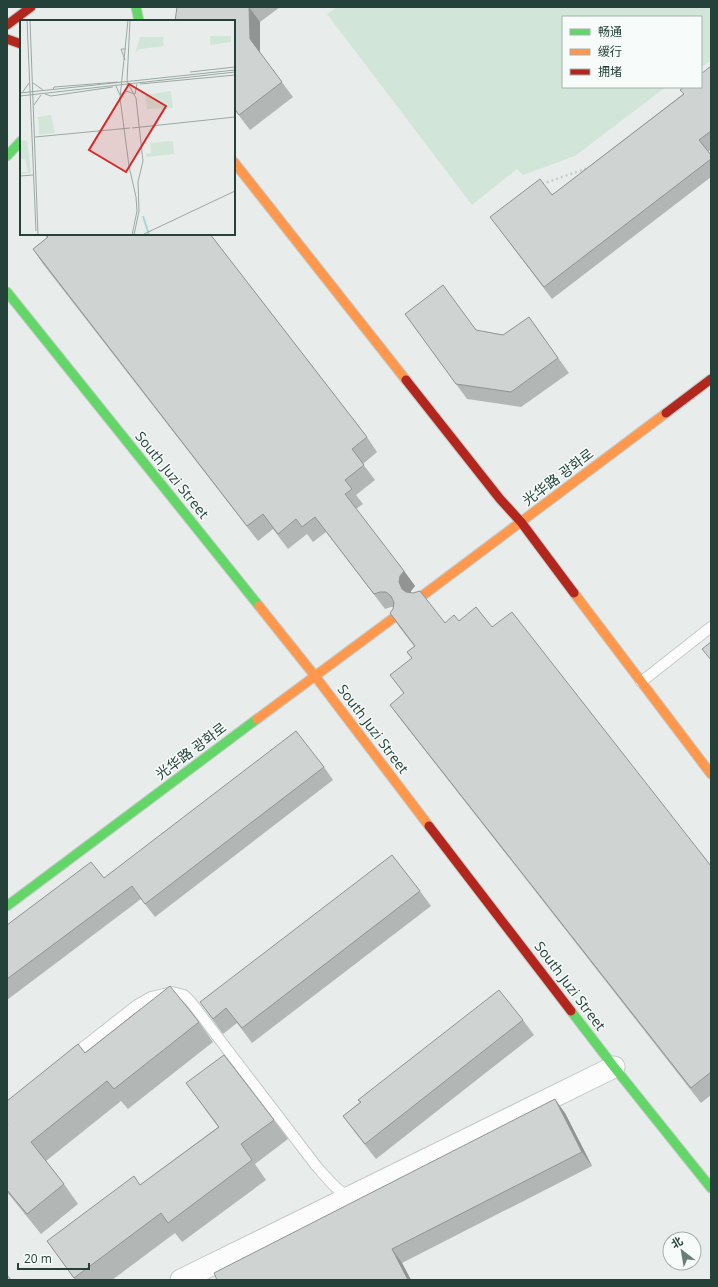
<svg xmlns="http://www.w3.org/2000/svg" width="718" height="1287" viewBox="0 0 718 1287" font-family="'Open Sans','Noto Sans SC','Noto Sans KR',sans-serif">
	<rect width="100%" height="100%" fill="#e8edeb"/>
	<path fill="#d1e6d8" d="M337 7H711V60L701 68V17H563V87H666L575 156 523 175 517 169 472 205 327 14Z"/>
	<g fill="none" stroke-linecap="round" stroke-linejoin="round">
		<defs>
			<g id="lane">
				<path d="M641 682 711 627"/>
				<path d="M72 1056 137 1005 151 997 172 992 184 995 191 1002 317 1167C327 1178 336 1190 349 1197"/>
			</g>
			<path id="street" d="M181 1280 614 1067"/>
			<g id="fast">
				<path d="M136 7 139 21"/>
				<path d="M7 156 21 141"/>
				<path d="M7 292 259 606"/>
				<path d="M7 906 257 719"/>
				<path d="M571 1011 614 1067 711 1188"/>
			</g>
			<g id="slow">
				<path d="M234 162 406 380"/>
				<path d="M574 593 711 774"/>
				<path d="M422 596 666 413"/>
				<path d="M259 606 315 676 429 826"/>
				<path d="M257 719 392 619"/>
			</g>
			<g id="jam">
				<path d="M7 25 31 7"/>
				<path d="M7 39 21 44"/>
				<path d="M406 380 500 499 521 522 574 593"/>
				<path d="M666 413 711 379"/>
				<path d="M429 826 571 1011"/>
			</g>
		</defs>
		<use href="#lane" stroke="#c5cac8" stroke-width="12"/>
		<use href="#street" stroke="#c5cac8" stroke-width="23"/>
		<use href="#fast" stroke="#c3cbc8" stroke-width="11"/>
		<use href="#slow" stroke="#c3cbc8" stroke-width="11"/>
		<use href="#jam" stroke="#c3cbc8" stroke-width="11"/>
		<path stroke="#c3ccca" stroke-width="2.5" stroke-dasharray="2 3" stroke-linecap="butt" d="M542 184 588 168"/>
		<use href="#lane" stroke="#fcfcfc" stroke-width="10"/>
		<use href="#street" stroke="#fcfcfc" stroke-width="21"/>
		<use href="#fast" stroke="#63d668" stroke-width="9"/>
		<use href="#slow" stroke="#ff974d" stroke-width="9"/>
		<use href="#jam" stroke="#b3261e" stroke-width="9"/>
	</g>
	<g fill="#b2b6b5">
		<path d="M177 7H280L260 22V53L293 97 250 130 234 109V21Z"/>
		<path d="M711 66V149L708 152 711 155V177L552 299 499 229 490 217 552 195 683 94Z"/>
		<path d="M44 234H210L367 437 377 452 363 464 375 480 356 495 363 504 356 509 404 571 415 586 411 591 410 593 445 623 459 621 492 627 711 866V1095L701 1103 401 720 390 705 404 694 390 675 412 659 407 652 414 646 400 628 390 613 393 609V607H391L385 609 326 532 313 542 307 534 288 549 273 529 258 541 43 264 33 249 47 238Z"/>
		<path d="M405 314 476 330 503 335 529 317 569 373 521 407 467 399Z"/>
		<path d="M324 767 333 780 155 917 141 899 7 1000V925L104 878Z"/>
		<path d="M420 891 431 906 252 1043 237 1023 223 1034 200 1002Z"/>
		<path d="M523 1020 534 1035 376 1159 354 1131 343 1116 360 1102 358 1100Z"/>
		<path d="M199 1022 213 1042 128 1109 121 1101 46 1161 64 1184 78 1204 41 1234 7 1192V1101Z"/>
		<path d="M186 1083 274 1120 288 1139 255 1164 266 1180 182 1242 175 1233 112 1280H75L47 1241 140 1185 218 1127Z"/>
		<path d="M565 1113 592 1166 402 1263 411 1280H217Z"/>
	</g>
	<g fill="#919493">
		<path d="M249 7 260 22V54L250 39Z"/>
		<path d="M404 571 415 586 411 591 410 597 402 589 399 582 400 576Z"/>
		<path d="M555 1099 565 1113 592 1166 582 1152Z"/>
		<path d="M392 1249 402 1263 411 1280H408Z"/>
	</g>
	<g fill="#cfd4d2" stroke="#919493">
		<path d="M177 7H249L250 39 282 82 239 115 234 108V21H175Z"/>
		<path d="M711 66V131L699 140 711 155V159L544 287 490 217 540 179 552 195 684 94 680 90 684 87H701V74Z"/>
		<path d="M45 234H210L367 437 352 449 364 465 345 480 352 489 345 494 404 571 400 576 399 582 402 589 406 592 413 593 420 591 445 623 454 615 459 621 476 607 492 627 512 612 711 866V1072L691 1088 390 705 404 693 390 675 412 658 407 652 415 646 390 613 393 609 394 603 391 596 386 592H380L374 594 315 517 302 527 296 519 278 534 263 514 247 526 33 249 48 237Z"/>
		<path d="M443 285 476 330 503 335 529 317 558 358 511 392 456 384 405 314Z"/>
		<path d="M711 642V660L702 649Z"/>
		<path d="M296 731 324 767 145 904 132 886 7 979V925L91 862 104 878Z"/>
		<path d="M392 855 420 891 242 1028 226 1008 213 1019 200 1002Z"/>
		<path d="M170 986 199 1022 114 1089 107 1081 31 1142 64 1184 27 1214 7 1190V1126L8 1125 7 1123V1101L78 1044 85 1053Z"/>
		<path d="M499 990 523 1020 365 1144 343 1116 361 1102 358 1100Z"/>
		<path d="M224 1055 274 1120 241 1144 252 1160 168 1223 161 1213 74 1278 47 1241 134 1176 140 1185 219 1127 186 1083Z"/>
		<path d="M555 1099 582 1152 392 1249 408 1280H217L214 1273Z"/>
		<path d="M7 1275 11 1280H7Z"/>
	</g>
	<g text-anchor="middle" stroke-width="3" stroke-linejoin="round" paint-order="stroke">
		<g font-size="14" fill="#24423a" stroke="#f7fbf9">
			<text transform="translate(172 475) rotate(51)" y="5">South Juzi Street</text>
			<text transform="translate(558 477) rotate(-37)" y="5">光华路 광화로</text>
			<text transform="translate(373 729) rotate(53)" y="5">South Juzi Street</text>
			<text transform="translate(191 751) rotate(-37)" y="5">光华路 광화로</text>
			<text transform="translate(570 986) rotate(53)" y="5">South Juzi Street</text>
		</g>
	</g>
	<g transform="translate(20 20)">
		<rect width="215" height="215" fill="#e8edeb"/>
		<path d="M190 16H211V22L190 25ZM120 17H143L144 26 120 29 115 33ZM151 71 153 88 127 89 125 75ZM31 95 35 113 19 115 18 97ZM7 120 11 153 0 154V152H8L5 139H0V121ZM153 121 154 134 126 137 125 134 131 133 130 123Z" fill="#d1e6d8"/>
		<path fill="none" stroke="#a9d4db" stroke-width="2" d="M123 196 129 215"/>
		<path fill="none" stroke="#9aa9a4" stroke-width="1" d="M7 0 16 211M10 0 18 215M108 0 100 78 109 146 116 177 117 191 112 215M110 0 107 62 116 78 123 141 118 162 119 191 114 215M105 40 101 29H106M170 52 215 47M13 63 23 70M120 64 215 55M96 66 100 75 106 71 115 74 117 64M33 70 34 67 98 62M0 73 215 50M2 73 9 63M25 74 31 76 93 67M0 76 215 52M14 85 21 75M112 108 215 97M15 117 110 108M0 156 13 155M124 214 215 171"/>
		<path fill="#d62828" fill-opacity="0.15" stroke="#d62828" stroke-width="2" d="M109 64 146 86 106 152 69 130Z"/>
		<rect width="215" height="215" fill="none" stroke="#24423a" stroke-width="2"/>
	</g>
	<rect width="718" height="1287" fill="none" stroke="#24423a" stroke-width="16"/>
	<rect x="562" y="16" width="140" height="72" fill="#f7fbf9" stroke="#a3b1ad"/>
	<rect x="570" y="29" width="20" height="6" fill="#63d668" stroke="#a3b1ad"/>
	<text x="598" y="36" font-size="12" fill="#24423a">畅通</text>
	<rect x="570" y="49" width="20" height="6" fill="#ff974d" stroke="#a3b1ad"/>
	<text x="598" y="56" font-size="12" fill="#24423a">缓行</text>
	<rect x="570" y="69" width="20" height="6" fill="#b3261e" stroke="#a3b1ad"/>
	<text x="598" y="76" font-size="12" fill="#24423a">拥堵</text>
	<g transform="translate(682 1251) rotate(329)"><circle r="19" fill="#f7fbf9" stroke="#a3b1ad"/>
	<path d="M0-3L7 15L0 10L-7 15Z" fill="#697e78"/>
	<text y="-6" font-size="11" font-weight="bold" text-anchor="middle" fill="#24423a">北</text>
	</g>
	<path d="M18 1263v6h71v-6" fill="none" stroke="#24423a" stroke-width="2"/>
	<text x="24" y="1263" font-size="12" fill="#24423a" stroke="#f7fbf9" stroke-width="3" paint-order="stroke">20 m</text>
</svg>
